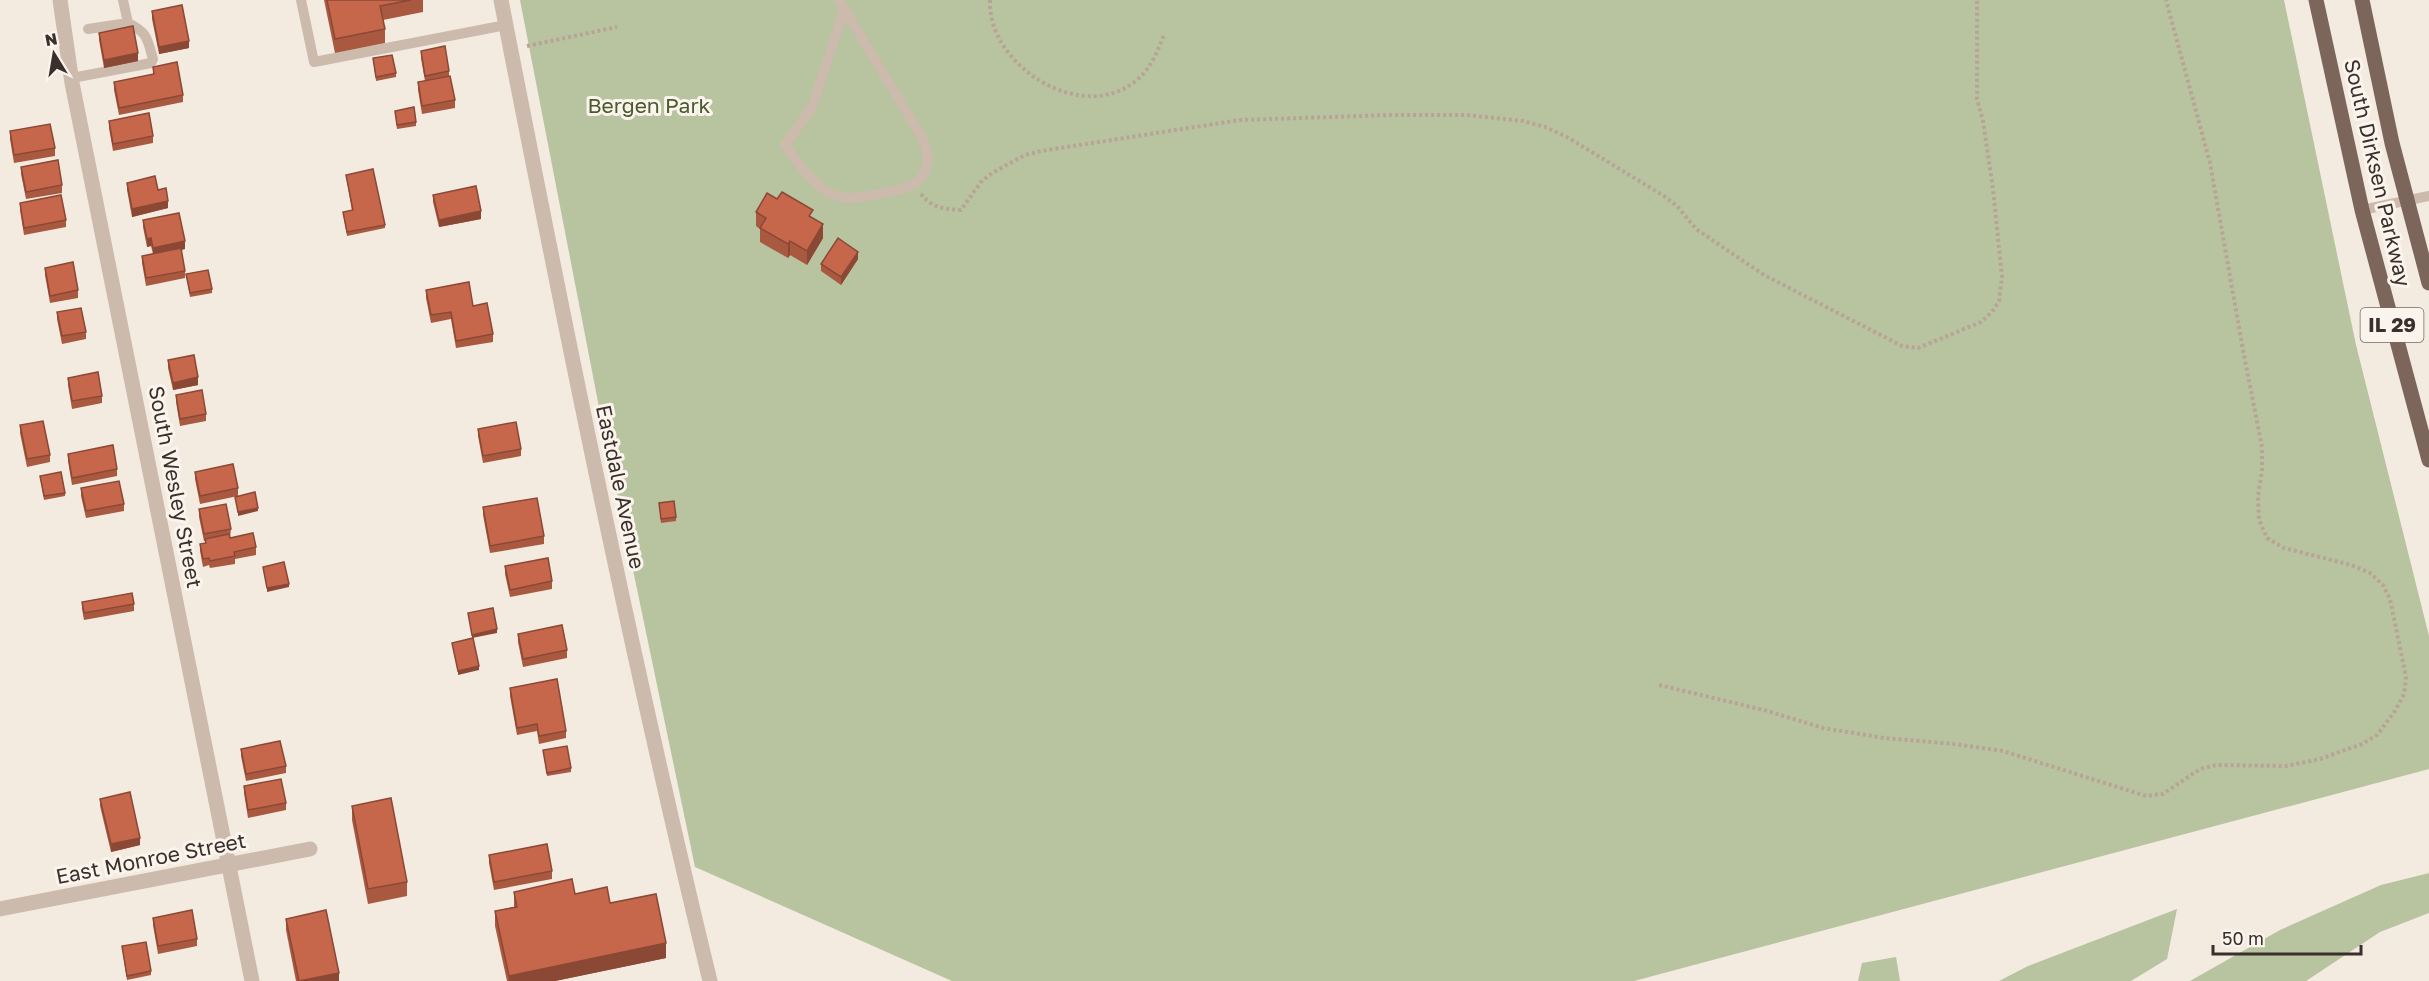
<svg xmlns="http://www.w3.org/2000/svg" width="2429" height="981" viewBox="0 0 2429 981" font-family="'Golos Text',sans-serif">
	<rect width="100%" height="100%" fill="#f3eae0"/>
	<g fill="#b8c3a0">
		<path d="M520 0H2284L2356 345 2429 636V769L1634 981H952L695 867 599 407Z"/>
		<path d="M2429 873V913L2380 932 2306 981H2190L2280 930 2381 885Z"/>
		<path d="M2177 909 2167 959 2131 981H1999L2028 966Z"/>
		<path d="M1896 957 1900 981H1858L1862 963Z"/>
	</g>
	<g fill="none" stroke-linecap="round" stroke-linejoin="round">
		<g stroke="#b8a496" stroke-width="4" stroke-dasharray="3 3" stroke-linecap="butt">
			<path d="M990 0C987 66 1084 127 1138 79 1151 68 1158 50 1164 35"/>
			<path d="M527 46 617 27"/>
			<path d="M921 194C932 208 944 209 961 210L981 182 992 173 1025 155 1041 151 1240 120 1390 115H1466L1523 121 1545 127 1567 137 1664 196 1677 206 1696 229 1764 275 1902 346 1918 348 1981 322 1992 312 1999 301 2002 277 1993 189 1983 121 1977 99V0"/>
			<path d="M1659 685 1764 710 1823 728 1884 738 1954 744 2003 751 2146 796 2163 794 2200 769 2216 765 2286 766 2320 759 2362 744 2377 735 2395 711 2404 694 2406 677 2390 599 2383 585 2370 573 2351 565 2284 548 2267 538 2259 520 2258 496 2262 470V447L2243 350 2210 163 2166 0"/>
		</g>
		<g stroke="#ccbaac" stroke-width="10">
			<path d="M301 0 314 62 506 25"/>
			<path d="M839 0 924 141C938 184 907 189 873 195 859 197 846 201 832 194 812 185 798 163 785 145L812 107 844 10"/>
			<path d="M88 29 128 23 123 0"/>
			<path d="M72 78 151 63 153 59C147 38 148 33 128 23"/>
			<path d="M2362 210 2429 196"/>
		</g>
		<g stroke="#ccbaac" stroke-width="15">
			<path d="M60 0 72 83 252 981"/>
			<path d="M501 0C565 328 631 656 710 981"/>
			<path d="M0 909 310 849"/>
		</g>
		<g stroke="#7c665c" stroke-width="15">
			<path d="M2316 0 2362 210 2429 460"/>
			<path d="M2362 0 2392 143 2429 283"/>
		</g>
	</g>
	<g fill="#aa5941">
		<path d="M324 0H423V12L383 20 385 29V43L335 53Z"/>
		<path d="M152 11 189 48 159 54 152 19Z"/>
		<path d="M99 33 138 61 104 68 99 40Z"/>
		<path d="M421 51 449 71V77L455 100V108L422 114 418 90V82L425 81 421 58Z"/>
		<path d="M373 58 396 73V77L376 81Z"/>
		<path d="M153 67 183 95V102L119 115 114 90V82L153 74Z"/>
		<path d="M395 111 416 122V126L397 129Z"/>
		<path d="M109 121 153 136V143L113 151 109 128Z"/>
		<path d="M10 131 55 148V156L14 163 10 139Z"/>
		<path d="M21 167 62 185V193L26 199 21 174Z"/>
		<path d="M346 175 385 225V228L347 236 343 212 352 211Z"/>
		<path d="M127 183 158 190 168 208 132 217 127 190Z"/>
		<path d="M433 195 481 219 439 227 433 202Z"/>
		<path d="M20 203 66 220V227L24 235 20 210Z"/>
		<path d="M756 212 813 218 823 238 807 265 790 255 788 258 760 242V229L756 226Z"/>
		<path d="M143 220 185 249 181 250 185 271V278L146 286 142 263V256L153 254 151 246 147 247 143 227Z"/>
		<path d="M858 259 841 285 821 271V264Z"/>
		<path d="M45 268 78 290V298L50 303 45 275Z"/>
		<path d="M186 274 212 289V293L190 297Z"/>
		<path d="M426 290 473 306 493 334V342L456 348 451 319 431 323 426 298Z"/>
		<path d="M57 312 86 332V339L62 344 57 319Z"/>
		<path d="M168 360 198 385 173 390 168 368Z"/>
		<path d="M68 378 102 396V403L72 409 68 385Z"/>
		<path d="M176 395 206 414V421L180 426 176 402Z"/>
		<path d="M20 425 50 455V462L27 467 20 433Z"/>
		<path d="M478 429 521 449V456L483 463 478 436Z"/>
		<path d="M68 454 117 469V476L72 485 68 461Z"/>
		<path d="M195 472 238 488V496L200 504 195 479Z"/>
		<path d="M40 476 65 493V496L44 500Z"/>
		<path d="M81 488 124 504V511L86 518 81 496Z"/>
		<path d="M659 503 676 517V521L661 523Z"/>
		<path d="M483 507 544 536V544L490 553 483 515Z"/>
		<path d="M199 509 231 529 230 538 256 547V555L235 559V564L210 568 209 565 203 567 200 551V544L205 543V541H204L199 517Z"/>
		<path d="M505 566 552 581V589L510 597 505 574Z"/>
		<path d="M82 602 134 604V611L84 620 82 609Z"/>
		<path d="M518 634 567 650V658L523 667 518 642Z"/>
		<path d="M510 688 566 731V738L539 744 537 731 517 735 510 696Z"/>
		<path d="M241 749 286 766V773L246 781 241 756Z"/>
		<path d="M543 750 571 768V772L547 776Z"/>
		<path d="M244 786 286 803V810L248 818 244 793Z"/>
		<path d="M100 799 140 845 111 852 100 806Z"/>
		<path d="M352 806 407 882V896L368 904 352 820Z"/>
		<path d="M489 855 552 871V879L494 890 489 863Z"/>
		<path d="M514 892 575 894 610 903 666 958 555 981H507L495 926V911L514 907Z"/>
		<path d="M153 918 197 939V946L158 954 153 925Z"/>
		<path d="M286 919 339 981H296L286 930Z"/>
		<path d="M122 946 151 971V975L127 980Z"/>
	</g>
	<g fill="#8b4835">
		<path d="M189 41V48L159 54V47Z"/>
		<path d="M138 53V61L104 68V60Z"/>
		<path d="M168 201V208L132 217V209Z"/>
		<path d="M481 211V219L439 227V220Z"/>
		<path d="M823 224V238L807 265V251Z"/>
		<path d="M151 238V246L147 247V239Z"/>
		<path d="M185 241V249L153 256V248Z"/>
		<path d="M790 241V255L788 258V244Z"/>
		<path d="M858 252V259L841 285V277Z"/>
		<path d="M198 377V385L173 390V383Z"/>
		<path d="M258 508V511L238 516V512Z"/>
		<path d="M289 584V587L267 592V588Z"/>
		<path d="M497 629V633L472 638V635Z"/>
		<path d="M479 666V670L458 675V671Z"/>
		<path d="M140 838V845L111 852V844Z"/>
		<path d="M666 943V958L555 981H509V976Z"/>
		<path d="M339 973V981H301Z"/>
	</g>
	<g fill="#c6674c" stroke="#8b4835" stroke-width="1.5">
		<path d="M327 0H411L380 6 385 29 335 39Z"/>
		<path d="M182 5 189 41 159 47 152 11Z"/>
		<path d="M133 26 138 53 104 60 99 33Z"/>
		<path d="M445 46 449 71 425 76 421 51Z"/>
		<path d="M392 55 396 73 376 77 373 58Z"/>
		<path d="M177 62 183 95 119 108 114 82 154 74 153 67Z"/>
		<path d="M450 76 455 100 422 106 418 82Z"/>
		<path d="M414 107 416 122 397 125 395 111Z"/>
		<path d="M149 113 153 136 113 144 109 121Z"/>
		<path d="M50 124 55 148 14 155 10 131Z"/>
		<path d="M58 160 62 185 26 192 21 167Z"/>
		<path d="M373 169 385 225 347 232 343 212 353 210 346 175Z"/>
		<path d="M155 176 158 190 166 188 168 201 132 209 127 183Z"/>
		<path d="M476 186 481 211 439 220 433 195Z"/>
		<path d="M782 192 813 210 809 216 823 224 807 251 790 241 788 244 760 228 766 218 756 212 767 193 777 199Z"/>
		<path d="M61 195 66 220 24 228 20 203Z"/>
		<path d="M179 213 185 241 153 248 151 238 147 239 143 220Z"/>
		<path d="M838 238 858 252 841 277 821 264Z"/>
		<path d="M181 248 185 271 146 278 142 256Z"/>
		<path d="M73 262 78 290 50 296 45 268Z"/>
		<path d="M208 270 212 289 190 293 186 274Z"/>
		<path d="M469 282 473 306 487 303 493 334 456 341 451 312 431 315 426 290Z"/>
		<path d="M81 308 86 332 62 336 57 312Z"/>
		<path d="M194 355 198 377 173 383 168 360Z"/>
		<path d="M98 372 102 396 72 401 68 378Z"/>
		<path d="M202 390 206 414 180 419 176 395Z"/>
		<path d="M43 421 50 455 27 459 20 425Z"/>
		<path d="M516 422 521 449 483 456 478 429Z"/>
		<path d="M113 445 117 469 72 478 68 454Z"/>
		<path d="M233 464 238 488 200 496 195 472Z"/>
		<path d="M61 472 65 493 44 496 40 476Z"/>
		<path d="M119 481 124 504 86 511 81 488Z"/>
		<path d="M255 492 258 508 238 512 235 497Z"/>
		<path d="M537 498 544 536 490 546 483 507Z"/>
		<path d="M674 501 676 517 661 519 659 503Z"/>
		<path d="M226 504 231 529 204 534 199 509Z"/>
		<path d="M253 533 256 547 234 552 235 556 210 561 209 558 203 559 200 544 206 543 205 539 229 534 230 538Z"/>
		<path d="M548 558 552 581 510 590 505 566Z"/>
		<path d="M284 562 289 584 267 588 263 567Z"/>
		<path d="M132 593 134 604 84 613 82 602Z"/>
		<path d="M493 608 497 629 472 635 468 613Z"/>
		<path d="M562 625 567 650 523 659 518 634Z"/>
		<path d="M473 638 479 666 458 671 452 643Z"/>
		<path d="M557 679 566 731 539 736 537 724 517 728 510 688Z"/>
		<path d="M280 741 286 766 246 774 241 749Z"/>
		<path d="M567 746 571 768 547 773 543 750Z"/>
		<path d="M281 779 286 803 248 810 244 786Z"/>
		<path d="M130 792 140 838 111 844 100 799Z"/>
		<path d="M391 798 407 882 368 889 352 806Z"/>
		<path d="M547 844 552 871 494 882 489 855Z"/>
		<path d="M572 879 575 894 607 887 610 903 656 894 666 943 509 976 495 911 517 907 514 892Z"/>
		<path d="M192 910 197 939 158 946 153 918Z"/>
		<path d="M326 910 339 973 299 981 286 919Z"/>
		<path d="M146 942 151 971 127 976 122 946Z"/>
	</g>
	<g text-anchor="middle" stroke-width="6" stroke-linejoin="round" paint-order="stroke">
		<rect fill="#fbf4ed" stroke="#746a65" stroke-width="1.5" x="2360.5" y="308" width="63" height="34" rx="4.5"/>
		<g font-size="20" font-weight="bold" fill="#3a2f2b">
			<text x="2392" y="332">IL 29</text>
		</g>
		<g font-size="21" fill="#4a592e" stroke="#fbf4ed">
			<text x="649" y="113">Bergen Park</text>
		</g>
		<g font-size="21" fill="#3a2f2b" stroke="#fbf4ed">
			<text transform="translate(2377 173) rotate(77)" y="7">South Dirksen Parkway</text>
			<text transform="translate(175 487) rotate(79)" y="7">South Wesley Street</text>
			<text transform="translate(620 487) rotate(78)" y="7">Eastdale Avenue</text>
			<text transform="translate(151 859) rotate(-11)" y="7">East Monroe Street</text>
		</g>
	</g>
	<g transform="translate(54 54) rotate(349)" stroke="#fbf4ed" stroke-width="4.5" paint-order="stroke">
	<path d="M0-4.5L10 22L0 15L-10 22Z" fill="#3a2f2b"/>
	<text y="-9" font-size="16" font-weight="bold" text-anchor="middle" fill="#3a2f2b">N</text>
	</g>
	<path d="M2213 945v9h148v-9" fill="none" stroke="#3a2f2b" stroke-width="3"/>
	<text x="2222" y="945" font-size="18" fill="#3a2f2b" stroke="#fbf4ed" stroke-width="4.5" paint-order="stroke">50 m</text>
</svg>
